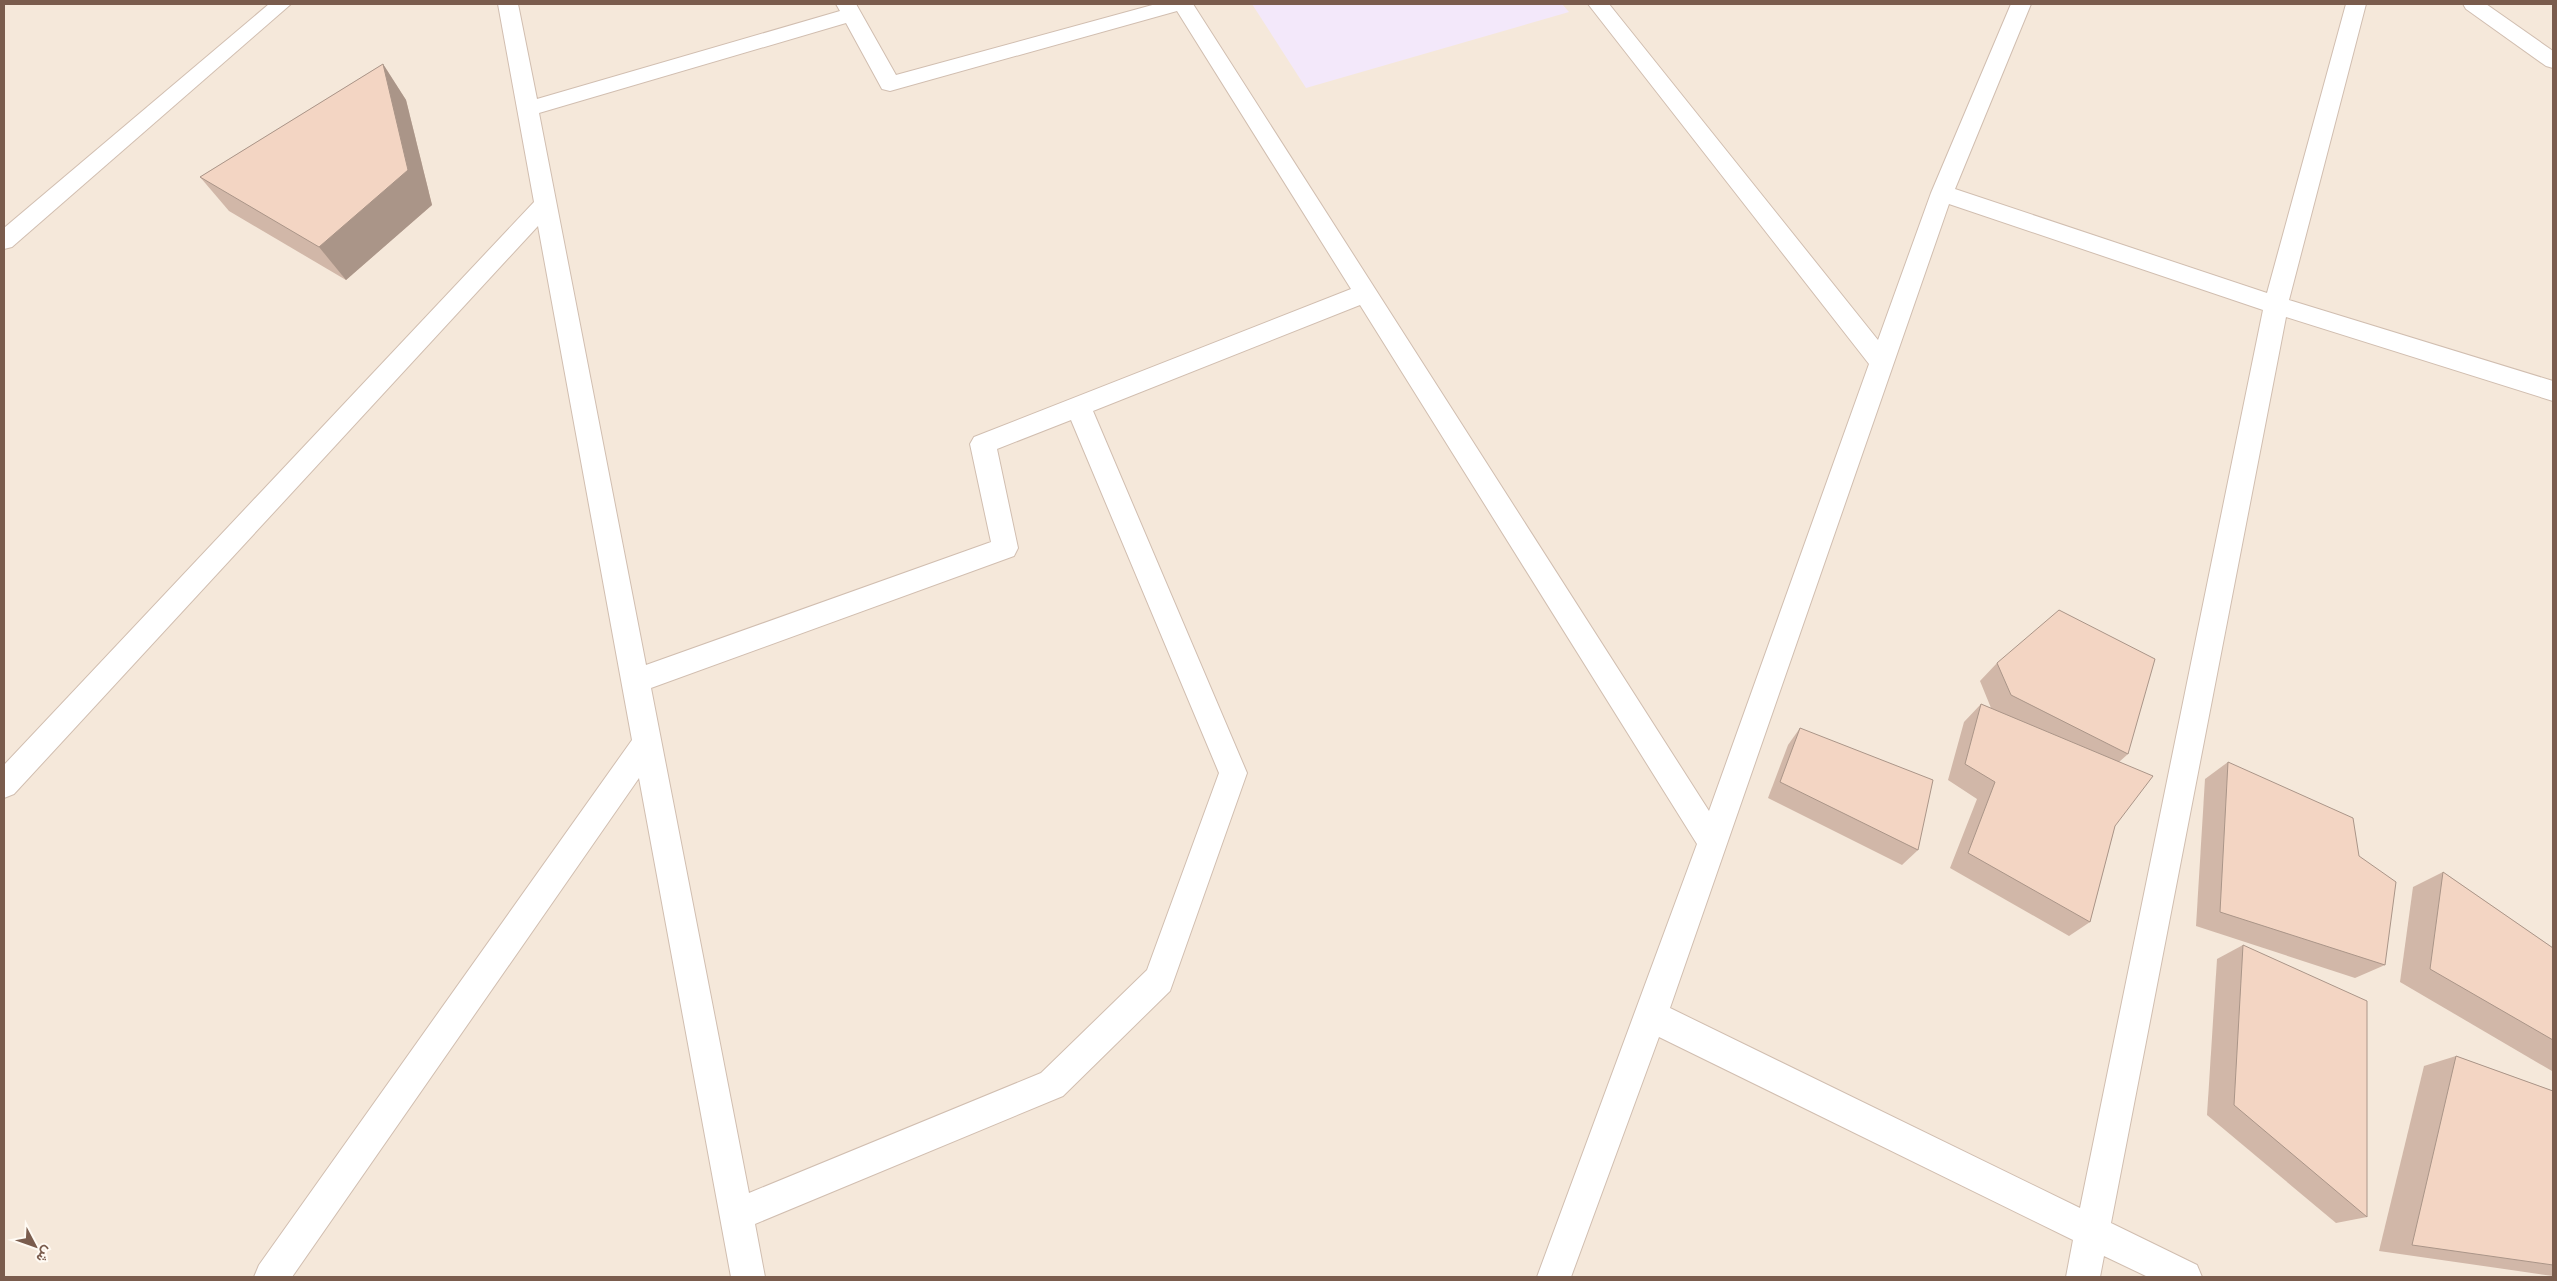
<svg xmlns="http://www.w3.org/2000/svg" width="2557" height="1281" viewBox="0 0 2557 1281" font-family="'Sofia Sans Condensed',Vazirmatn,sans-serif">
	<rect width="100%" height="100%" fill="#fdf6ec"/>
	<rect fill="#f5e8da" x="4" y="4" width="2549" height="1273"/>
	<path fill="#f3e8fa" d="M1252 4H1562L1569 12 1306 88Z"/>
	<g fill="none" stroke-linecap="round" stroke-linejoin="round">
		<defs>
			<g id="minor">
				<path d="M269 4H291L12 247 4 249V228Z"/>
				<path d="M498 4H518L537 99 840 11 836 4H856L896 75 1156 4H1193L1709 811 1869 364 1588 4H1609L1878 340 1931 193 2011 4H2031L1955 189 2267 293 2346 4H2366L2289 300 2553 381V401L2286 317 2111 1223 2197 1265 2202 1277H2148L2104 1256 2100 1277H2066L2073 1240 1659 1037 1571 1277H1537L1697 844 1360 305 1093 411 1247 773 1170 991 1063 1096 755 1224 765 1277H731L639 778 292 1277H254L259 1265 632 740 538 226 14 794 4 798V765L534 202ZM1177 11 1351 289 974 437 970 444 991 542 646 665 539 113 846 23 882 89 890 91ZM1949 204 2263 310 2080 1208 1670 1008ZM1071 420 1219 773 1147 970 1041 1073 749 1193 651 688 1014 556 1018 548 997 449Z"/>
				<path d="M2463 4H2486L2553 51V68L2546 66 2466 9Z"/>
			</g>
		</defs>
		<use href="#minor" stroke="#d1beb0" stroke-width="2"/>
		<use href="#minor" fill="#fff" fill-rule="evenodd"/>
	</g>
	<g fill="#d1b7a8">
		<path d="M383 64 406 100 432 205 346 280 229 211 200 177Z"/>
		<path d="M1997 663 2128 754 2119 762 2115 826 2090 922 2069 936 1950 868 1977 799 1948 780 1964 722 1981 704 1991 708 1980 681Z"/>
		<path d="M1800 728 1918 850 1902 865 1768 798 1788 745Z"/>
		<path d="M2228 762 2359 856 2385 965 2355 978 2196 926 2205 779Z"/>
		<path d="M2443 872 2553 948V1070L2552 1071 2400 982 2413 887Z"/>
		<path d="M2243 945 2367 1217 2336 1223 2207 1115 2217 959Z"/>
		<path d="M2456 1056 2553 1091V1276L2379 1251 2424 1066Z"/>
	</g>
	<path fill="#aa9588" d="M383 64 406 100 432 205 346 280 319 247Z"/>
	<g fill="#f3d5c3" stroke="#aa9588">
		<path d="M383 64 408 170 319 247 200 177Z"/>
		<path d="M2059 610 2155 659 2128 754 2011 695 1997 663Z"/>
		<path d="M1981 704 2153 776 2115 826 2090 922 1968 853 1995 782 1965 764Z"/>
		<path d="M1800 728 1933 780 1918 850 1780 782Z"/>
		<path d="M2228 762 2353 818 2359 856 2396 882 2385 965 2220 912Z"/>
		<path d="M2443 872 2553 948V1040L2430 969Z"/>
		<path d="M2243 945 2367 1001V1217L2234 1105Z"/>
		<path d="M2456 1056 2553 1091V1265L2412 1245Z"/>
	</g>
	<rect width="2557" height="1281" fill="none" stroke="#7a5c4d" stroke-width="10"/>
	<g transform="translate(35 1246) rotate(131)" stroke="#fffaf3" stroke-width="4" paint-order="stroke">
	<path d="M0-4L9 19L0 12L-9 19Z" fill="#7a5c4d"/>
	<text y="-8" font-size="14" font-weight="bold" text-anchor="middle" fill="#7a5c4d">ش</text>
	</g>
</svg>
